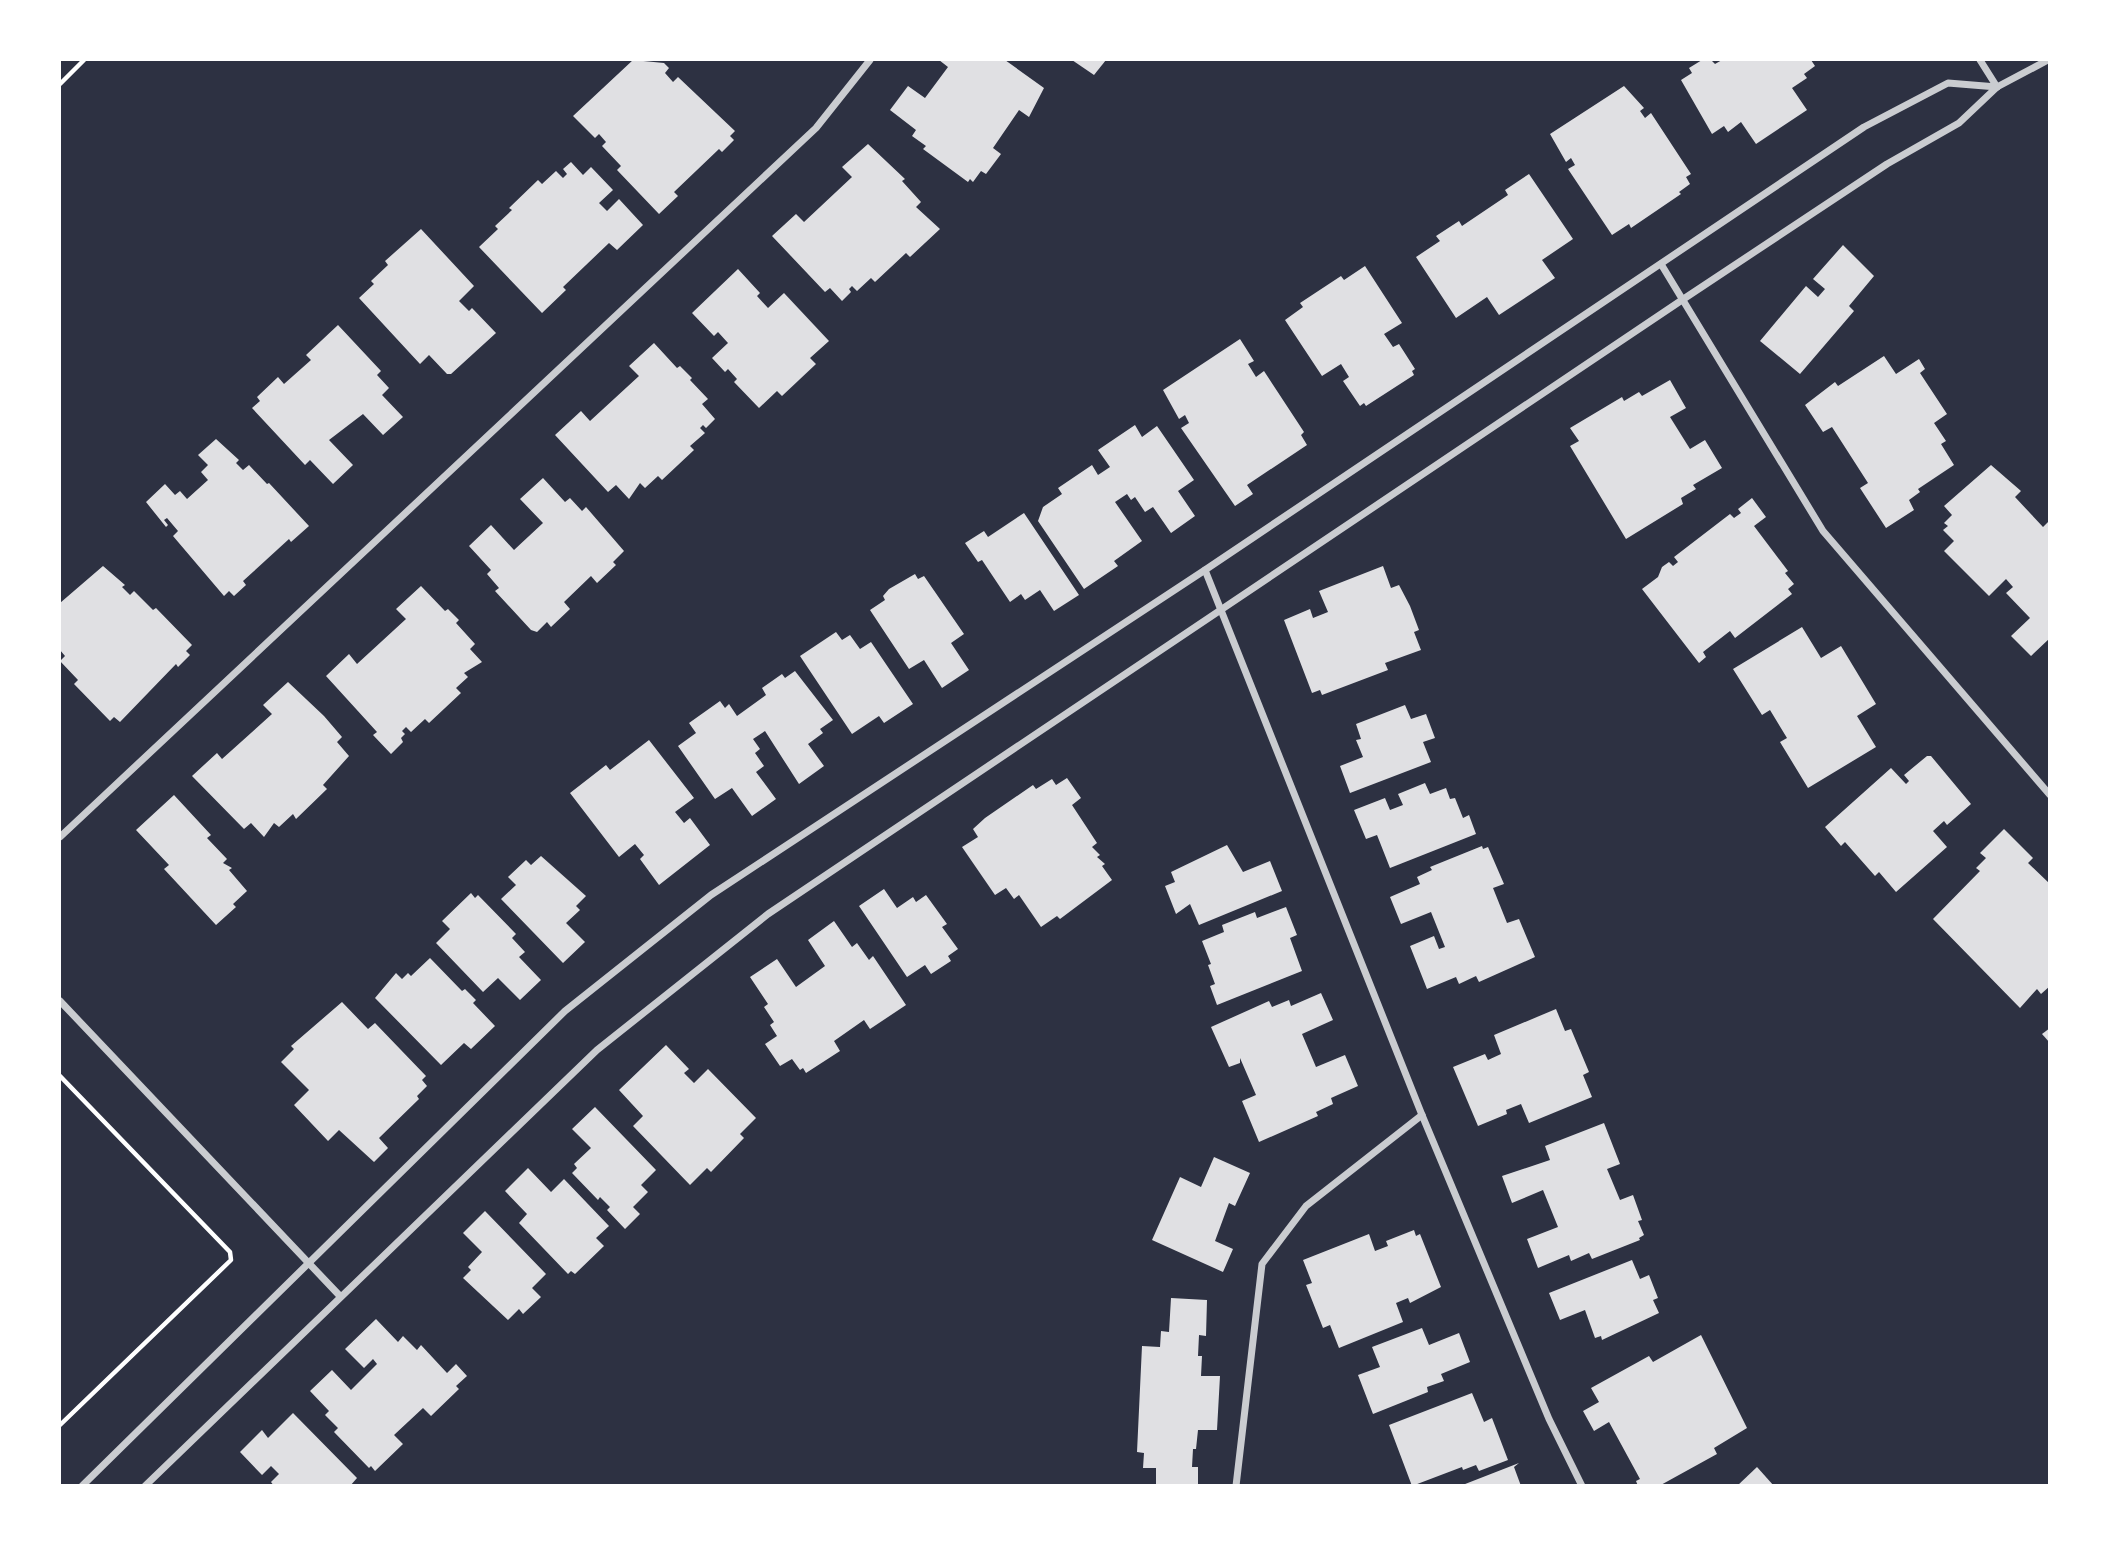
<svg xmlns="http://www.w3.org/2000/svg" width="2109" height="1545" viewBox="0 0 2109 1545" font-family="Barlow,sans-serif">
	<rect width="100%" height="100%" fill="#2d3142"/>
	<g fill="#e0e0e3">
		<path d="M633 60 664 63 669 68 665 73 673 82 678 77 735 131 730 136 734 140 722 152 719 149 674 192 678 196 659 214 617 170 621 166 602 146 606 142 599 134 595 138 573 116Z"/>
		<path d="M939 60H1005L1044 88 1029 117 1019 110 993 148 1001 154 986 174 981 171 973 182 970 179 968 182 923 149 926 146 912 136 916 130 890 110 908 86 925 98 948 67Z"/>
		<path d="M1072 60H1106L1094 75Z"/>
		<path d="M1702 60H1711L1715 64 1722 60H1811L1815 66 1804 74 1807 78 1792 88 1807 110 1756 144 1741 122 1728 132 1724 126 1712 134 1681 80 1692 73 1689 68Z"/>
		<path d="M1624 86 1644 108 1640 111 1645 118 1651 113 1691 174 1686 177 1690 184 1679 192 1681 194 1631 228 1629 224 1612 235 1568 169 1575 165 1571 158 1566 162 1550 134Z"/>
		<path d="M868 144 905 179 902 181 921 202 916 207 940 229 910 257 906 253 875 282 871 278 857 291 852 286 849 289 851 292 842 301 830 288 825 292 772 236 796 214 804 222 852 177 842 167Z"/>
		<path d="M571 162 583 175 591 167 613 190 599 203 607 211 619 199 643 225 617 250 609 243 563 287 566 290 542 313 479 247 498 229 495 226 512 210 509 208 538 180 542 184 556 171 563 178 567 174 563 169Z"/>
		<path d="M1529 174 1573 239 1542 260 1555 278 1499 315 1487 297 1456 318 1416 257 1440 241 1436 236 1459 221 1462 226 1508 195 1505 190Z"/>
		<path d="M421 229 474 286 459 301 469 311 472 308 496 333 451 374H447L429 355 420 364 359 298 374 284 371 281 388 265 385 261Z"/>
		<path d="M1843 245 1874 276 1849 306 1854 311 1800 374 1760 341 1806 286 1818 297 1825 289 1813 279Z"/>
		<path d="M1365 266 1402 323 1384 334 1393 347 1399 344 1415 369 1412 371 1414 375 1366 406 1364 403 1360 406 1343 381 1349 377 1341 364 1322 376 1285 320 1303 307 1300 303 1341 276 1344 280Z"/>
		<path d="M738 269 760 293 757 296 768 308 784 293 829 341 810 358 816 364 782 396 777 391 759 408 734 382 737 379 728 369 725 372 712 358 728 343 718 332 714 336 692 313Z"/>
		<path d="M338 325 381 371 377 375 389 388 382 395 403 417 383 435 363 414 329 440 353 465 333 484 310 460 305 465 252 408 260 401 257 397 278 377 284 384 311 360 306 355Z"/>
		<path d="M1240 339 1254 361 1248 364 1256 377 1264 371 1304 432 1301 435 1307 445 1247 485 1253 494 1235 506 1181 428 1189 423 1185 415 1179 419 1163 390Z"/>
		<path d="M654 343 677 368 680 366 692 378 690 380 708 399 702 404 715 419 706 428 703 425 700 428 705 433 690 446 694 450 662 480 658 476 645 488 640 483 629 499 616 485 608 492 555 435 581 411 590 421 639 376 629 366Z"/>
		<path d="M1884 356 1896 374 1919 359 1925 369 1920 373 1947 414 1934 423 1946 441 1941 444 1954 465 1918 489 1920 492 1909 500 1914 510 1886 528 1860 488 1868 483 1832 427 1823 432 1805 405 1835 382 1838 386Z"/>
		<path d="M1670 380 1686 408 1670 417 1690 449 1705 440 1722 468 1693 485 1696 489 1681 498 1683 504 1626 539 1570 446 1579 441 1570 428 1622 397 1624 401 1639 392 1642 396Z"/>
		<path d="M1135 425 1142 437 1157 426 1194 480 1178 491 1195 516 1171 533 1153 507 1145 512 1135 497 1131 500 1127 494 1115 502 1142 541 1114 561 1118 566 1084 589 1038 521 1043 507 1062 494 1058 488 1092 465 1098 475 1110 467 1098 450Z"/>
		<path d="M216 439 239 460 236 463 243 470 249 465 267 484 269 483 309 526 291 542 289 539 243 581 246 585 234 596 229 591 224 596 173 536 178 531 167 518 164 520 168 525 166 527 146 502 165 484 175 495 180 491 187 499 208 480 201 472 208 465 198 455Z"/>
		<path d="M1991 465 2021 491 2015 497 2043 527 2050 520V638L2031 656 2011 636 2030 618 2006 593 2013 587 2006 579 1989 596 1944 551 1954 541 1943 530 1948 526 1944 523 1952 515 1944 506Z"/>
		<path d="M543 478 565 502 570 498 582 511 586 507 624 551 613 562 616 565 597 583 591 576 564 602 570 609 551 627 547 622 537 632 531 630 495 591 499 588 487 574 491 570 469 546 491 525 514 550 543 523 520 499Z"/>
		<path d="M1752 498 1766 517 1754 526 1788 571 1785 573 1794 584 1788 589 1792 594 1735 638 1730 631 1703 652 1706 657 1699 663 1642 589 1658 577 1662 567 1669 562 1673 566 1678 562 1674 557 1730 514 1734 518 1741 513 1738 509Z"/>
		<path d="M1024 513 1079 595 1054 611 1040 590 1025 600 1021 594 1010 602 982 560 978 562 965 543 984 531 988 537Z"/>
		<path d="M103 566 125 585 122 587 130 595 134 591 153 610 156 608 192 645 186 651 190 655 178 667 176 664 120 722 114 717 110 721 74 684 78 680 60 661 65 656 60 650V603Z"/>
		<path d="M1383 566 1391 588 1399 585 1410 606 1419 630 1414 632 1421 650 1385 663 1388 670 1322 695 1320 690 1312 693 1284 620 1310 609 1313 618 1328 612 1319 591Z"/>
		<path d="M915 574 918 579 924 576 964 634 951 643 969 670 942 688 924 660 909 669 870 610 885 600 883 596 889 589Z"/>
		<path d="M421 586 445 611 448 609 459 620 456 623 475 644 470 649 482 662 464 673 468 677 456 688 461 693 429 723 425 719 411 732 406 727 402 731 405 734 401 738 403 742 391 754 373 735 377 732 326 676 349 654 357 664 406 619 396 609Z"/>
		<path d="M1802 627 1821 658 1841 646 1876 704 1857 716 1876 747 1808 788 1780 742 1787 738 1770 710 1762 715 1733 669Z"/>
		<path d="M836 632 842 640 850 635 860 649 871 642 913 704 884 723 879 716 852 734 800 656Z"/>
		<path d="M795 671 833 720 820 729 823 733 808 744 824 766 799 784 765 731 753 739 760 749 755 753 764 766 756 772 776 799 752 816 732 788 715 799 678 746 696 733 689 723 720 701 725 708 729 704 737 716 766 695 762 688 782 674 785 678Z"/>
		<path d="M288 682 324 716 342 737 337 742 349 756 323 785 327 789 296 819 293 814 279 827 274 823 264 837 251 823 244 829 192 776 217 753 222 759 272 714 263 705Z"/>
		<path d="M1405 705 1411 719 1426 714 1435 738 1423 742 1431 762 1350 793 1340 766 1363 757 1356 740 1361 739 1356 724Z"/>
		<path d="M649 740 694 798 675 812 684 823 690 818 710 845 659 885 640 859 644 855 635 844 619 857 570 793 606 765 610 770Z"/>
		<path d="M1927 756H1931L1971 804 1947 825 1944 821 1933 831 1947 847 1896 892 1879 872 1875 876 1845 842 1841 846 1825 827 1891 768 1906 784 1909 781 1904 775Z"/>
		<path d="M1067 778 1081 798 1072 805 1097 843 1092 847 1100 855 1097 857 1105 864 1102 866 1112 880 1060 919 1057 916 1041 927 1019 895 1014 899 1006 888 995 895 962 847 978 837 973 829 985 818 1033 785 1036 789 1052 779 1056 785Z"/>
		<path d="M1425 783 1430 794 1446 788 1450 799 1455 798 1463 818 1469 815 1476 834 1390 868 1377 835 1366 839 1354 810 1385 798 1390 810 1403 805 1398 794Z"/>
		<path d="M174 795 211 835 207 838 227 859 223 863 232 868 229 870 247 891 233 904 236 907 216 925 164 869 169 865 136 830Z"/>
		<path d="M2004 829 2033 858 2028 863 2050 884V986L2041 994 2037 989 2020 1008 1933 919 1980 871 1976 868 1986 858 1980 853Z"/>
		<path d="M1227 845 1243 872 1270 861 1282 891 1199 925 1190 904 1176 914 1165 886 1175 882 1171 872Z"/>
		<path d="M1482 846 1483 849 1488 847 1504 884 1493 888 1507 923 1519 919 1535 957 1479 982 1476 976 1459 984 1456 977 1427 989 1410 946 1434 936 1439 949 1445 947 1431 912 1401 924 1390 897 1420 884 1417 877 1432 870 1430 867Z"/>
		<path d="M541 856 586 896 576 906 580 910 566 923 585 942 563 963 501 899 516 885 508 877 526 860 531 865Z"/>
		<path d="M884 889 897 908 913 897 916 902 926 895 947 924 942 927 958 949 948 956 951 961 931 974 925 965 907 977 859 906Z"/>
		<path d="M471 893 475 898 478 895 516 934 512 938 525 952 519 957 541 980 520 1000 498 978 483 992 436 943 450 929 442 921Z"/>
		<path d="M1286 907 1297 935 1290 938 1302 971 1217 1005 1210 986 1215 984 1208 965 1211 964 1202 941 1224 932 1222 925 1255 912 1257 918Z"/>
		<path d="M834 921 852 947 857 943 869 960 873 956 906 1005 870 1029 864 1020 834 1041 840 1051 806 1073 803 1068 800 1070 792 1059 780 1066 765 1044 777 1036 770 1025 774 1022 764 1007 768 1004 750 977 777 959 796 987 825 966 808 940Z"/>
		<path d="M430 958 462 991 465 989 476 1000 473 1003 495 1026 471 1049 464 1043 441 1065 375 998 396 973 402 979 408 973 411 976Z"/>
		<path d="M1321 993 1333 1020 1302 1034 1316 1067 1345 1055 1358 1086 1331 1098 1333 1104 1316 1112 1318 1116 1259 1142 1242 1101 1256 1095 1240 1058V1063L1229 1067 1211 1027 1269 1001 1272 1007 1289 1000 1291 1006Z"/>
		<path d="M342 1002 368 1029 375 1023 426 1076 422 1080 427 1086 417 1096 419 1099 379 1138 388 1148 374 1162 339 1130 328 1141 294 1105 309 1090 281 1062 294 1049 291 1046Z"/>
		<path d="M1556 1009 1565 1031 1571 1029 1589 1072 1583 1075 1592 1097 1529 1123 1521 1104 1506 1110 1507 1114 1478 1126 1453 1067 1485 1054 1488 1060 1501 1054 1494 1035Z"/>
		<path d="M2050 1028V1043L2042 1034Z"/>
		<path d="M666 1045 689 1069 684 1073 694 1083 708 1069 756 1118 740 1134 744 1138 711 1172 707 1168 690 1185 633 1126 643 1116 619 1090Z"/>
		<path d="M595 1107 656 1170 641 1185 648 1192 633 1207 640 1214 625 1229 607 1210 610 1207 600 1197 598 1200 572 1173 577 1168 574 1164 591 1148 572 1129Z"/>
		<path d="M1604 1123 1620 1164 1607 1169 1620 1200 1633 1195 1642 1220 1638 1221 1644 1235 1639 1238 1640 1240 1592 1259 1589 1253 1571 1261 1569 1255 1538 1268 1527 1239 1558 1227 1543 1190 1512 1203 1502 1176 1550 1160 1545 1146Z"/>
		<path d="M1214 1157 1250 1173 1235 1206 1229 1203 1215 1241 1233 1249 1223 1272 1152 1240 1180 1177 1201 1187Z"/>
		<path d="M528 1168 551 1192 564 1179 609 1226 596 1238 604 1246 575 1274 571 1271 568 1274 519 1223 527 1214 505 1191Z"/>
		<path d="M485 1211 546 1274 532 1288 541 1297 523 1314 519 1309 508 1320 463 1278 471 1270 468 1267 482 1252 463 1233Z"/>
		<path d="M1414 1230 1416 1236 1420 1234 1441 1287 1410 1303 1408 1298 1396 1303 1403 1322 1339 1348 1330 1325 1323 1328 1306 1285 1312 1283 1303 1260 1369 1234 1375 1251 1388 1246 1386 1241Z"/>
		<path d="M1632 1260 1640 1279 1649 1275 1658 1298 1653 1300 1659 1313 1602 1340 1601 1336 1595 1338 1585 1310 1560 1320 1549 1293Z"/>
		<path d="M1171 1298 1207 1300 1206 1336 1199 1335 1198 1356H1202L1201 1376H1220L1217 1430H1198L1196 1449H1193L1192 1467H1198V1486H1156V1468H1143L1144 1453 1137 1452 1142 1346 1160 1347 1161 1331 1169 1332Z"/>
		<path d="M376 1319 398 1342 403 1336 417 1350 421 1345 447 1373 456 1364 467 1376 456 1386 459 1389 431 1416 423 1408 394 1435 403 1444 375 1471 371 1466 369 1468 334 1432 338 1428 325 1415 329 1411 310 1391 332 1370 351 1390 377 1364 373 1359 364 1368 345 1349Z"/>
		<path d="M1422 1328 1429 1345 1459 1333 1470 1362 1441 1374 1444 1381 1427 1387 1428 1392 1373 1414 1358 1375 1380 1367 1372 1347Z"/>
		<path d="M1701 1335 1747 1428 1714 1448 1717 1454 1659 1486H1638L1636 1481 1640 1479 1609 1422 1594 1431 1583 1411 1599 1402 1591 1388 1649 1356 1653 1362Z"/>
		<path d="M1472 1393 1484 1422 1492 1418 1508 1460 1479 1471 1476 1465 1463 1470 1462 1467 1412 1486 1389 1425Z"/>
		<path d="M293 1413 357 1478 350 1486H274L271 1482 279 1474 271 1466 262 1475 240 1452 262 1430 268 1438Z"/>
		<path d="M1519 1463 1514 1467 1521 1486H1460Z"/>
		<path d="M1757 1467 1774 1486H1737Z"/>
	</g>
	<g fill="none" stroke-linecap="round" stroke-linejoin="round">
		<g stroke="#fff" stroke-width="4.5">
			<path d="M60 84 84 60"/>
			<path d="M60 1076 230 1252 231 1260 60 1425"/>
		</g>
		<g stroke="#caccd0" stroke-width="7">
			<path d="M1980 60 1997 87"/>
			<path d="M1661 264 1823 531 2050 795"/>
			<path d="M1205 570 1422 1115 1549 1419 1582 1486"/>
			<path d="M60 837 816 128 870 60"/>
			<path d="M60 1001 339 1295"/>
			<path d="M82 1486 565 1011 711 895 1205 570 1864 127 1948 83 1997 87"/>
			<path d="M145 1486 597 1050 768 914 1682 300 1887 164 1959 123 1997 87 2048 60"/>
			<path d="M1236 1486 1262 1264 1306 1206 1422 1115"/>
		</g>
	</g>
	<rect width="2109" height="1545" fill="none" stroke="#ffffff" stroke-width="122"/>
</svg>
